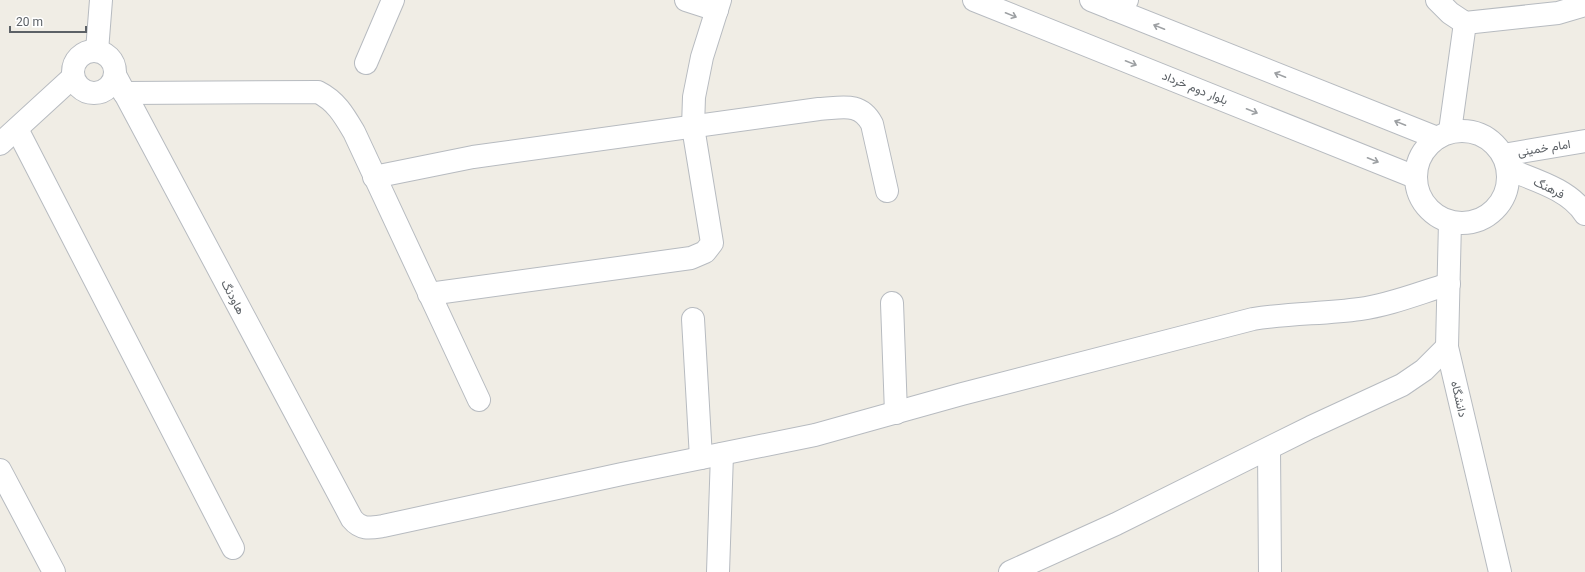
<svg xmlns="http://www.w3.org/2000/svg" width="1585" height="572" viewBox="0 0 1585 572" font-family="Roboto,Vazirmatn,sans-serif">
	<rect width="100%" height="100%" fill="#f0ede5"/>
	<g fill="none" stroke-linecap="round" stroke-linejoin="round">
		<defs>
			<g id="minor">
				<path d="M686 0 717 10"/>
				<path d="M1437 0 1450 13 1465 23 1558 13 1585 5"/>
				<path d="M1113 9 1127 0"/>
				<path d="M97 51 101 0"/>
				<circle cx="94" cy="72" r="21"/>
				<path d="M366 63 393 0"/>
				<path d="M115 75 352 519C361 530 370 528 383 526L622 474 815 435 962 394 1253 319C1289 313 1324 314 1360 309 1390 305 1419 293 1449 284"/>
				<path d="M124 93 318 92C336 101 344 115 354 132L479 400"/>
				<path d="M17 129 233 548"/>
				<path d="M1450 131 1465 23"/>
				<path d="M0 144 73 77"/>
				<path d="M1503 155 1585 141"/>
				<path d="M1508 169C1534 180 1569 189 1585 214"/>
				<path d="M374 177 473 157 819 109C841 108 860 101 872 124L887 191"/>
				<path d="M1450 222 1447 347 1500 572"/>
				<path d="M429 294 691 258 705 252 712 243 693 127 694 97 702 57 720 0"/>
				<path d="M892 303 896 413"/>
				<path d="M693 319 701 458"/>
				<path d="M1269 449 1270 572"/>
				<path d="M0 470 54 572"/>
				<path d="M718 572 722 454"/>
				<path d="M1010 572 1116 524 1311 427 1402 385 1424 370 1447 347"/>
			</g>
			<g id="tertiary">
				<path d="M974 0 1415 177"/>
				<path d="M1091 0 1437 138"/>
				<circle cx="1462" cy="177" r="46"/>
			</g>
		</defs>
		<use href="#minor" stroke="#b7bbc0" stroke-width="24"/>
		<use href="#tertiary" stroke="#b7bbc0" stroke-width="24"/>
		<use href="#minor" stroke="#fff" stroke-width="22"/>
		<use href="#tertiary" stroke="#fff" stroke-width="22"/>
	</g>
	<defs><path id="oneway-shaft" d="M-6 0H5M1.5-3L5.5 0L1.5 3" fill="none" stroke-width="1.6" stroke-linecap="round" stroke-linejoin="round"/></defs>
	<g stroke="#9da0a3">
		<use href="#oneway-shaft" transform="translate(1011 15) rotate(22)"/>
		<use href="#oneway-shaft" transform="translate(1159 27) rotate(-158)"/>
		<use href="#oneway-shaft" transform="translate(1131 63) rotate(22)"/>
		<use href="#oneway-shaft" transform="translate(1280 75) rotate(-158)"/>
		<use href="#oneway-shaft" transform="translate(1252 111) rotate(22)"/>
		<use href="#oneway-shaft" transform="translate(1400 123) rotate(-158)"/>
		<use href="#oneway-shaft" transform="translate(1373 160) rotate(22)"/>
	</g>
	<g text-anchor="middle" stroke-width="3" stroke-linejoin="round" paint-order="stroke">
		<g font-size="12" fill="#5c6166" stroke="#fff">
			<text transform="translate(1195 88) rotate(22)" y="4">بلوار دوم خرداد</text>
			<text transform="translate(1544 148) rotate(-9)" y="4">امام خمینی</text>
			<text transform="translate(1549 188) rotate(26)" y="4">فرهنگ</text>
			<text transform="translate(233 297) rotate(62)" y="4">هاودنگ</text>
			<text transform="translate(1459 399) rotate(77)" y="4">دانشگاه</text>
		</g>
	</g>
	<path d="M10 26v6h76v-6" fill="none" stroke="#5c6166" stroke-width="2"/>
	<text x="16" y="26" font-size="12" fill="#5c6166" stroke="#ffffff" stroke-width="3" paint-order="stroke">20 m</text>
</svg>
